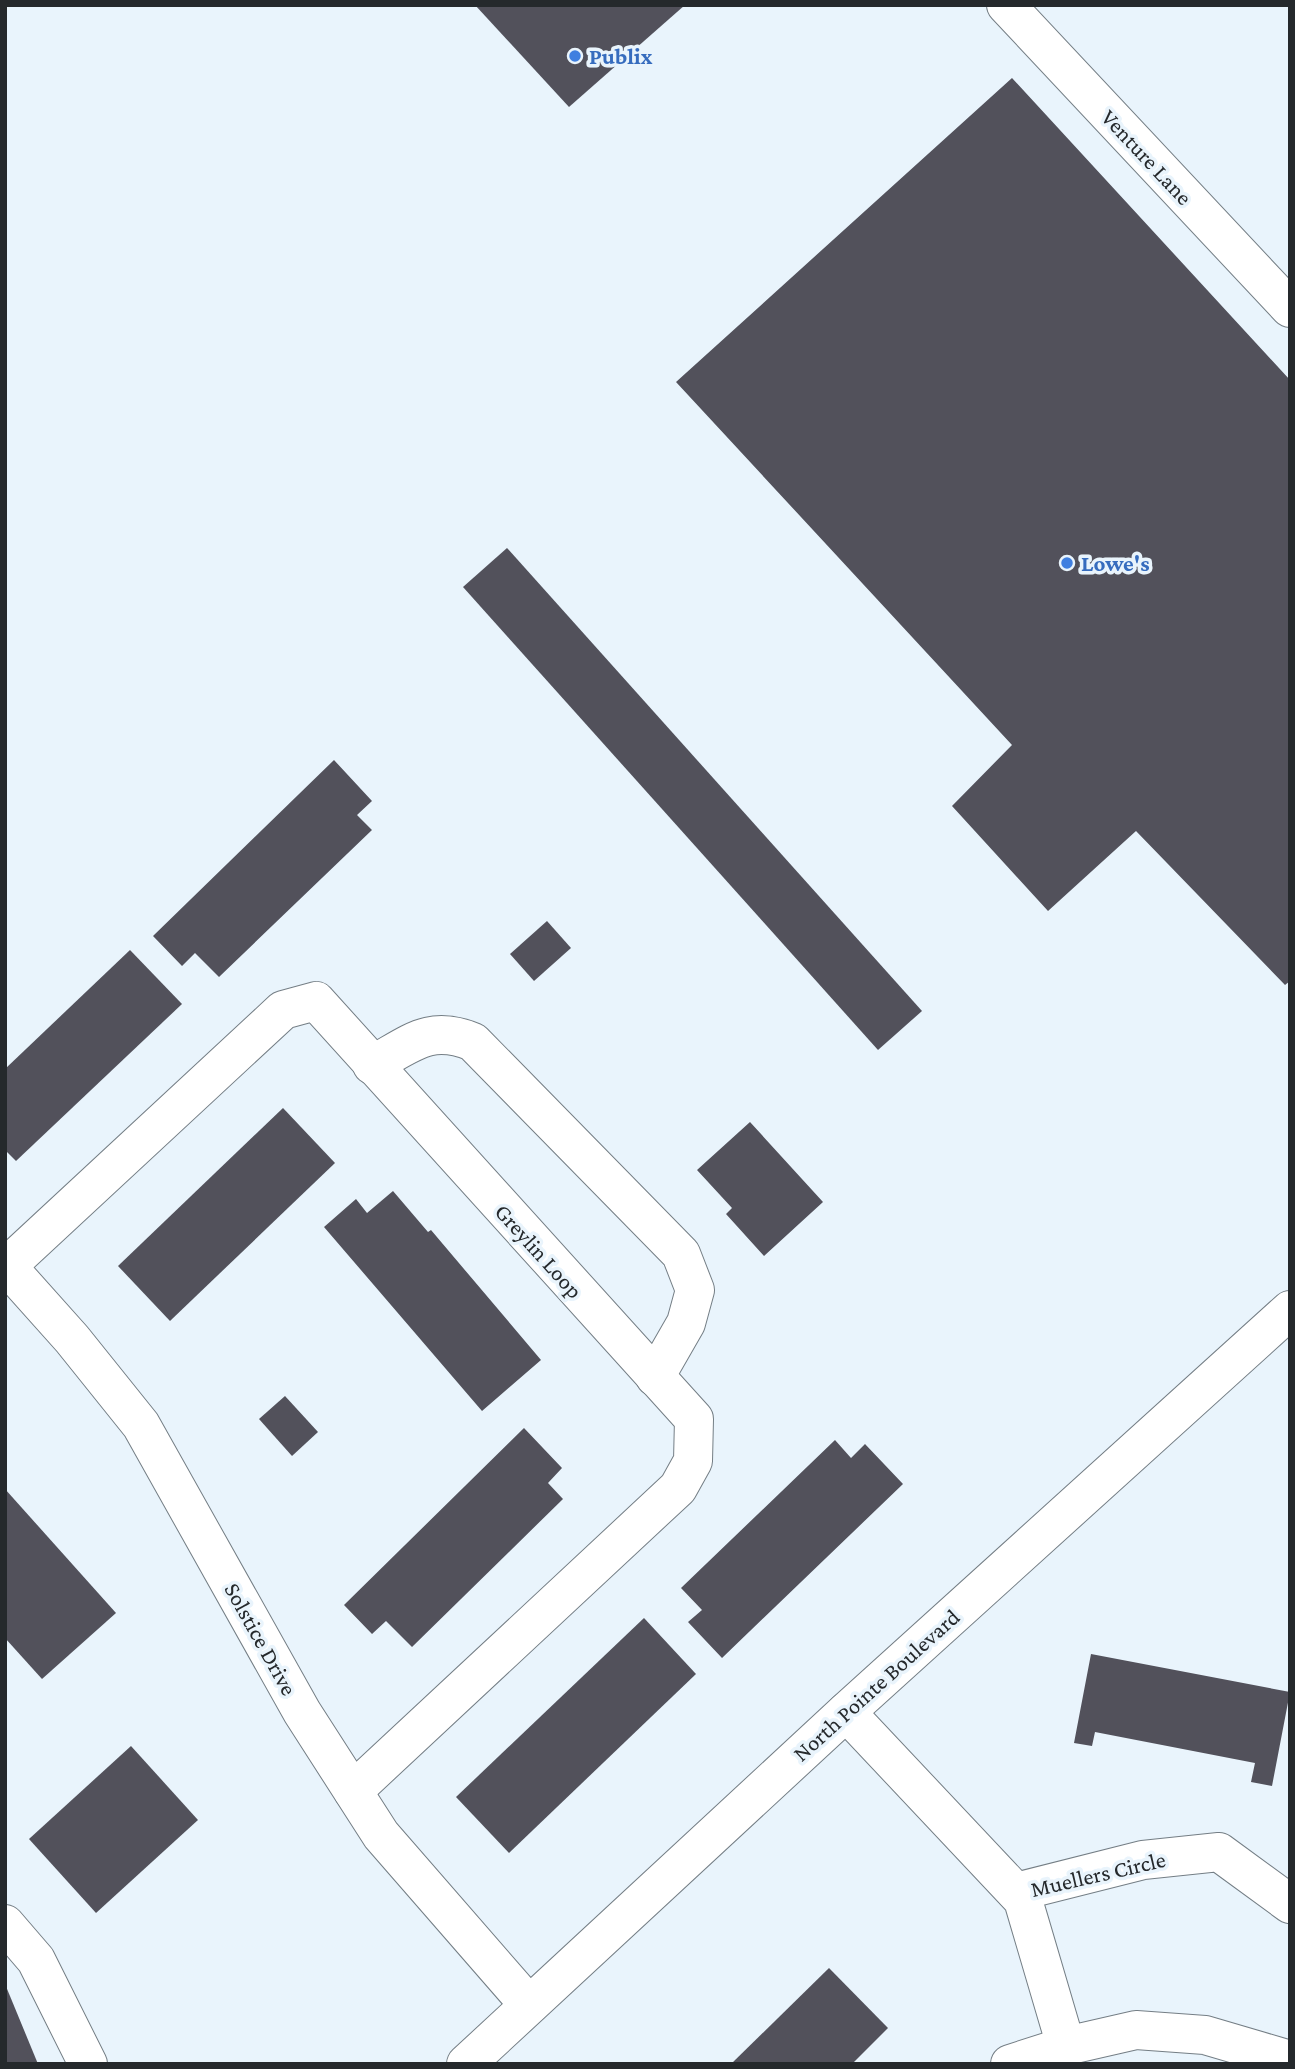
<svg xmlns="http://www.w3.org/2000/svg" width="1295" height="2069" viewBox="0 0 1295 2069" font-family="'Crimson Pro',serif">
	<rect width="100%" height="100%" fill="#e9f4fc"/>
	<g fill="#52515b">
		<path d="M475 5H685L569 107Z"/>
		<path d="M1012 78 1290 380V981L1285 985 1136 831 1048 911 952 806 1012 745 676 382Z"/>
		<path d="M507 548 922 1011 878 1050 463 587Z"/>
		<path d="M334 760 372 801 357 815 372 830 219 977 195 953 182 966 153 936Z"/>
		<path d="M547 921 571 948 534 981 510 954Z"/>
		<path d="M130 950 182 1004 16 1161 5 1150V1069Z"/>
		<path d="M283 1108 335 1163 170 1321 118 1266Z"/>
		<path d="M750 1122 823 1202 764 1256 726 1214 732 1208 697 1170Z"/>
		<path d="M393 1191 428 1232 431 1230 541 1360 482 1411 324 1227 356 1199 367 1213Z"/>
		<path d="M285 1396 318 1432 292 1456 259 1419Z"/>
		<path d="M524 1428 562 1468 548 1483 563 1499 412 1647 386 1621 372 1634 344 1605Z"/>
		<path d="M835 1440 851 1458 865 1444 903 1484 722 1658 688 1622 702 1610 681 1588Z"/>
		<path d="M5 1489 116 1613 42 1679 5 1638Z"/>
		<path d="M644 1618 696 1674 509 1853 456 1797Z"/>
		<path d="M1091 1654 1290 1692 1272 1786 1251 1782 1255 1763 1095 1732 1092 1746 1074 1743Z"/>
		<path d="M131 1746 198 1820 96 1913 29 1839Z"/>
		<path d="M829 1968 888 2028 852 2064H731Z"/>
		<path d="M5 1984 38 2064H5Z"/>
	</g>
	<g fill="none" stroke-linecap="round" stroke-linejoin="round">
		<defs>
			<g id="minor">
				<path d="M1006 5 1290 308"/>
				<path d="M372 1065C411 1044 429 1024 473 1042L681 1254 695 1290 686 1323 655 1377"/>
				<path d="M5 1264 72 1339 141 1425 302 1712 381 1835 529 2005"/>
				<path d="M5 1268 283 1010 316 1001 694 1419 693 1461 678 1488 353 1791"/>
				<path d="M846 1712 1023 1900 1066 2046"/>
				<path d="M1016 1892 1143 1860 1219 1852 1290 1904"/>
				<path d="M5 1924 36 1960 88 2064"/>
				<path d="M466 2064 846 1712 1290 1310"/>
				<path d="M1010 2064 1066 2046 1136 2030 1205 2035 1290 2060"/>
			</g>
		</defs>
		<use href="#minor" stroke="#747e85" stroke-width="40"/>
		<use href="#minor" stroke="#fff" stroke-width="38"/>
	</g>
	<g fill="#3f7fe0" stroke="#e9f4fc" stroke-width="2.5">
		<circle cx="575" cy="56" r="7"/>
		<circle cx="1067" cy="563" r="7"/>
	</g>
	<g text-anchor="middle" stroke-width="7" stroke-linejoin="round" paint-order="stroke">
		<g font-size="23" font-weight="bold" fill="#366cbe" stroke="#e9f4fc" text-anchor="start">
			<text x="589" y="64">Publix</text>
			<text x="1081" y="571">Lowe's</text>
		</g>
		<g font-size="23" fill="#25292c" stroke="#e9f4fc">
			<text transform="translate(1147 157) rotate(47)" y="8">Venture Lane</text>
			<text transform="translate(539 1251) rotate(48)" y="8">Greylin Loop</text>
			<text transform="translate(261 1639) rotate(61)" y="8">Solstice Drive</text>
			<text transform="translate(876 1685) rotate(-42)" y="8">North Pointe Boulevard</text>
			<text transform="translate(1098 1874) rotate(-13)" y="8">Muellers Circle</text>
		</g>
	</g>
	<rect width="1295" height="2069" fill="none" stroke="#25292c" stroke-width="14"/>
</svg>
